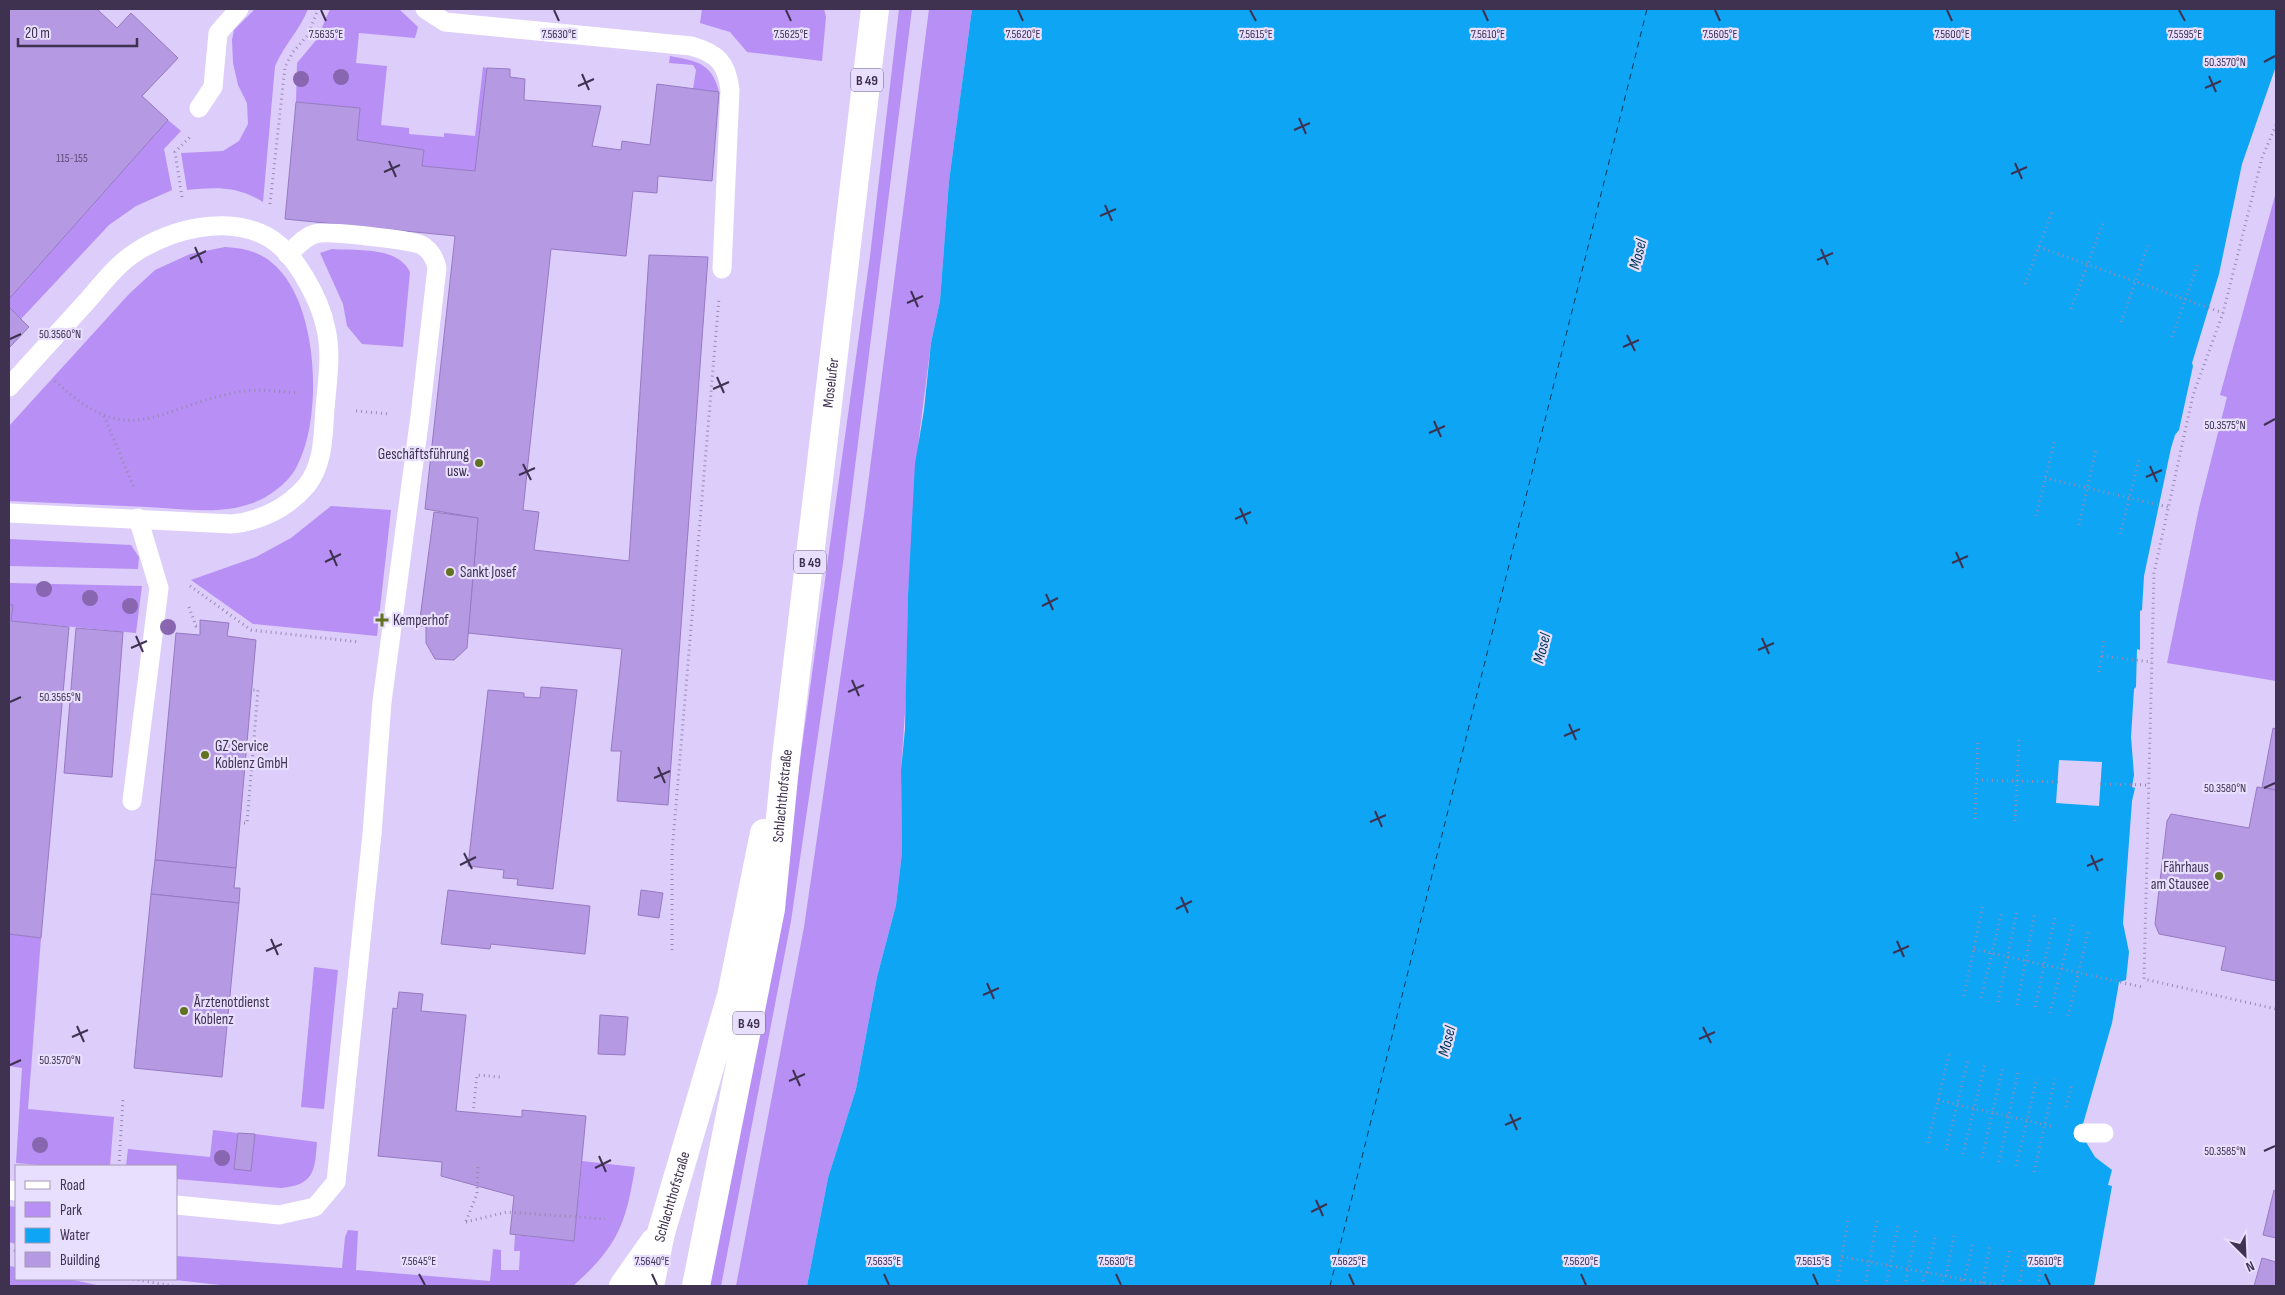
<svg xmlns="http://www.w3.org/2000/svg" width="2285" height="1295" viewBox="0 0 2285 1295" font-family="'Sofia Sans Condensed',sans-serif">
	<rect width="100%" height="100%" fill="#ddcdfb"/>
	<g fill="#b78ff5">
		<path d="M255 9H308C300 30 284 45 275 66L263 202C238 186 215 187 187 190L181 153 223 151 239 141 248 124 247 103 238 85 233 63 232 40 234 30Z"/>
		<path d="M330 9H399L418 27 415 38 359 33 356 63 387 66 381 125 409 128V134L444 137V133L475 136 483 67 487 68 475 171 422 166 424 150 357 140 360 108 296 102 297 63 317 39Z"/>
		<path d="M702 9H824L826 17 822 61 747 52 730 32 700 23Z"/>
		<path d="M899 9H912L843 563 791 921 721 1286H706L778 919 870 256Z"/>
		<path d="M929 9H972L949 181 940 301 931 343 919 437 908 595 906 698 901 770 902 852 896 905 877 977 856 1089 828 1178 807 1286H736L804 927 864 515Z"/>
		<path d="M670 56C697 61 712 63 719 92L693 89 696 70 693 65 669 63Z"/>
		<path d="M168 120 181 131 164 149 172 190 136 206 109 225 21 319 9 308V299Z"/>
		<path d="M2276 192V681L2167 663 2199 508 2227 397 2220 395Z"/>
		<path d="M225 247C242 248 258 251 271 262 319 299 324 418 296 468 288 483 269 497 253 503 220 515 183 509 148 507 102 505 55 503 9 501V426L129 294 155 270 190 254Z"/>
		<path d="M332 249C358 251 397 246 410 272L403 347 362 344 347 326 343 304 320 253Z"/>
		<path d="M331 506 391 510 377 636 253 624 191 580 256 557 291 538Z"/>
		<path d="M9 539 131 545 139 557 138 569 9 566Z"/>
		<path d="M9 583 142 586 136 633 11 621 13 605H9Z"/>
		<path d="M9 934 41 938 28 1109 114 1117 110 1166H53L16 1163 22 1068 9 1066Z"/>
		<path d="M314 967 338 970 324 1109 301 1107Z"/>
		<path d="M213 1130 238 1133 234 1169 251 1171 255 1134 317 1142C315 1171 314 1185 281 1188L176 1179V1166H126L128 1149 210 1157Z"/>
		<path d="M582 1161 635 1167C626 1225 617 1247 573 1286H229L166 1279H176V1256L342 1268 345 1237 348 1230 358 1231 356 1270 490 1281 493 1249 501 1250V1270H519L520 1251H514L515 1235 574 1241Z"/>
		<path d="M9 1206 16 1207V1244L9 1242Z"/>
		<path d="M9 1266 16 1267V1279H69L101 1286H9Z"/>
	</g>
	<path fill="#0da5f4" d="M972 9H2276V66L2242 164 2219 274 2192 363 2193 366 2179 430 2175 435 2171 448 2144 576 2142 610 2140 611V650L2137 649 2136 687 2134 689 2131 737 2134 775 2132 787 2135 788 2132 801 2123 923 2129 952 2126 980 2119 982 2112 1023 2083 1124 2086 1142 2095 1157 2112 1170 2108 1185 2112 1186 2094 1286H807L828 1178 856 1089 877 977 896 905 902 852 901 770 905 729 908 595 915 464 924 410 931 343 940 301 949 181Z"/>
	<path fill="#ddcdfb" d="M2059 760 2102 762 2099 806 2056 803Z"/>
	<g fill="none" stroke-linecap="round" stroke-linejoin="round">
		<path stroke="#003756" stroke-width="1" stroke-dasharray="6 5" stroke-linecap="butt" d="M1330 1286 1647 9"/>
	</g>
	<g fill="#b599e3" stroke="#967ac2">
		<path d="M9 9H97L117 28 131 13 178 58 142 96 168 120 9 299Z"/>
		<path d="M487 68 510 69V77L525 79 524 100 601 106 592 146 621 150 622 141 650 145 657 84 719 92 712 181 658 176 657 193 633 191 626 256 551 249 523 510 539 512 534 550 629 561 649 255 708 257 668 805 617 801 621 751H611L622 649 468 633 478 518 425 509 455 236 285 219 296 102 360 108 357 140 424 150 422 166 475 171Z"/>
		<path d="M9 307 29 327 9 348Z"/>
		<path d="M434 512 478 518 467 648 454 660 435 659 426 643V627L419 626Z"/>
		<path d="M9 605H13L11 621 69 627 41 938 9 934Z"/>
		<path d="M200 620 229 623 227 636 256 640 236 868 155 860 176 633 200 635Z"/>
		<path d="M76 628 123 632 112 777 64 773Z"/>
		<path d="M541 687 577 690 553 889 517 885 518 879 503 878 504 870 468 866 488 690 524 693V697L540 698Z"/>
		<path d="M2273 728 2276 729V790L2262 787Z"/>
		<path d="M2257 787 2276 790V981L2221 970 2226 947 2159 934 2155 924 2167 821 2171 814 2249 828Z"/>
		<path d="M155 860 236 868 234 888H240L239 903 151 894Z"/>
		<path d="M448 890 590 906 585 954 491 944 490 949 441 944Z"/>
		<path d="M641 890 663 893 659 918 638 915Z"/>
		<path d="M151 894 239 903 222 1077 134 1068Z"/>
		<path d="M399 992 423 994 421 1011 466 1015 456 1111 522 1117V1110L586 1116 574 1241 510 1234 514 1196 441 1176 442 1162 378 1156 393 1008 397 1009Z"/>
		<path d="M600 1015 628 1017 625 1055 598 1054Z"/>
		<path d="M238 1133 255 1134 251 1171 234 1169Z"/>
		<path d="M2274 1190 2276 1191V1238L2263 1235Z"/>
		<path d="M2262 1258 2276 1262V1286H2254Z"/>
	</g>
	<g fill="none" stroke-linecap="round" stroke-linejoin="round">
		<g stroke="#988ab1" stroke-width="3" stroke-dasharray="1 4" stroke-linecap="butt">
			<path d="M2276 125 2262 158 2223 313 2193 395 2154 573 2144 979 2276 1009"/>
			<path d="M182 197 175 152 190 137"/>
			<path d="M270 204 285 67 293 52 308 35 318 9"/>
			<path d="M2039 247 2223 313"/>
			<path d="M2025 284 2053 209"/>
			<path d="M2071 309 2103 223"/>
			<path d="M2121 322 2149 243"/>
			<path d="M2172 337 2198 264"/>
			<path d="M55 381C129 450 151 411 233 393 254 388 275 391 297 393"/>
			<path d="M356 411 390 414"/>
			<path d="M104 416 134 488"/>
			<path d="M2045 478 2168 507"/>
			<path d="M2036 516 2055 439"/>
			<path d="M2079 525 2096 449"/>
			<path d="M2120 534 2139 460"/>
			<path d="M190 586 251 630 359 642"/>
			<path d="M189 607 196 626H200"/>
			<path d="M2102 656 2152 662"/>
			<path d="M2099 672 2104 639"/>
			<path d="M1977 780 2058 782"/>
			<path d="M2100 784 2149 785"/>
			<path d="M1975 819 1978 740"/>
			<path d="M2015 821 2019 740"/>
			<path d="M239 823H247L258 690H252"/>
			<path d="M1974 949 2142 987"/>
			<path d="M672 950V852L719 298"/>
			<path d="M1964 996 1983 904"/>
			<path d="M1981 998 2002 911"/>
			<path d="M1998 1002 2017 911"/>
			<path d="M2017 1005 2035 912"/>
			<path d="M2035 1007 2055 916"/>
			<path d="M2050 1013 2073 923"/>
			<path d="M2068 1016 2089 929"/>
			<path d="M1938 1100 2055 1127"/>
			<path d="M2066 1107 2072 1084"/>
			<path d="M473 1113 477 1075 501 1077"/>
			<path d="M1928 1143 1949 1054"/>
			<path d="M1946 1150 1968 1060"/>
			<path d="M1963 1154 1985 1064"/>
			<path d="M1982 1158 2003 1067"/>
			<path d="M1999 1162 2018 1072"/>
			<path d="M119 1166 123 1098"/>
			<path d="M2016 1166 2037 1078"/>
			<path d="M2034 1172 2055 1079"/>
			<path d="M466 1221 477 1194 478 1166"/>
			<path d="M466 1222 507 1212 605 1219"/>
			<path d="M9 1249 16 1251"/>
			<path d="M1842 1257 2001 1286"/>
			<path d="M1927 1273 1936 1234"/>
			<path d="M1946 1276 1954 1236"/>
			<path d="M133 1279 173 1286"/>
			<path d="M1964 1280 1973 1243"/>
			<path d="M1983 1283 1990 1244"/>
			<path d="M1837 1286 1848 1219"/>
			<path d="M1865 1286 1877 1221"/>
			<path d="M1886 1286 1898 1226"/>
			<path d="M1905 1286 1916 1230"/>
			<path d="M1922 1286 1925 1272"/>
			<path d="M1941 1286 1944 1276"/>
			<path d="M1960 1286 1962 1279"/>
			<path d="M2001 1286 2010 1249"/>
			<path d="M2019 1286 2025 1250"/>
			<path d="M2038 1286 2043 1256"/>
		</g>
		<g stroke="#fff" stroke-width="19">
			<path d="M425 9 445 22 691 46C717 53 727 63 730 90L722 269"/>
			<path d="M199 108 213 87 218 33 239 9"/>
			<path d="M9 387C35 358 62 329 88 300 103 283 117 264 136 252 172 229 226 215 266 236 294 250 320 299 326 329 332 355 327 383 325 409 323 435 324 463 307 485 288 508 260 521 232 524L9 513"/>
			<path d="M132 801 159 588 138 518"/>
			<path d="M2083 1133H2104"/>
			<path d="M9 1190 16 1191"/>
			<path d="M176 1205 279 1215 315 1207 336 1182 372 834 382 702 420 416 437 268C435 258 429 248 419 244 406 240 327 230 315 234 304 237 296 247 288 255"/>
		</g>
		<g stroke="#fff" stroke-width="28">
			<path d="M623 1286 654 1242"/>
			<path id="s1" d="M650 1286 661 1233 731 996 764 833"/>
			<path id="s2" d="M696 1286 771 909 786 757 875 9"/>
		</g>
	</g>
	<g fill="#8866b0">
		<circle cx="341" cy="77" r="8"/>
		<circle cx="301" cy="79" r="8"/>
		<circle cx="44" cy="589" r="8"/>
		<circle cx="90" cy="598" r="8"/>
		<circle cx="130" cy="606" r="8"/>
		<circle cx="168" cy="627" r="8"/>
		<circle cx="40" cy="1145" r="8"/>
		<circle cx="222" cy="1158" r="8"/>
	</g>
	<path fill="none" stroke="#3e3250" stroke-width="2" d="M321 10 326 21M554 10 559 21M786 10 791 21M1018 10 1023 21M1250 10 1256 21M1483 10 1488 21M1715 10 1720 21M1947 10 1952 21M2179 10 2185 21M2264 62 2275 56M582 74 589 90M2209 76 2216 92M578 86 594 79M2205 88 2221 81M1299 118 1306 134M1294 130 1310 123M389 161 396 177M2015 163 2022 179M384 172 400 165M2011 174 2027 167M1105 205 1112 221M1100 216 1116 209M195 247 202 263M1821 249 1828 265M190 259 206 251M1817 260 1833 253M911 291 918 307M907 303 923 296M1627 335 1635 351M10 339 21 334M1623 347 1639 340M717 377 724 393M713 389 729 382M1434 421 1441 437M2264 425 2275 419M1429 433 1445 426M523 464 531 480M2150 466 2157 482M519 475 535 468M2146 477 2162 470M1240 508 1247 524M1235 519 1251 512M330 550 337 566M1956 552 1963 568M325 562 341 554M1952 563 1968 556M1046 594 1053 610M1042 606 1058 598M136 636 143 652M1762 638 1769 654M131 648 147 641M1758 650 1774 643M852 680 859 696M848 692 864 685M10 702 21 697M1569 724 1576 740M1564 736 1580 729M658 767 665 783M654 778 670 771M2264 788 2275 783M1375 811 1382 827M1370 822 1386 815M464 853 472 869M2091 855 2098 871M460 865 476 857M2087 866 2103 859M1181 897 1188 913M1176 909 1192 901M271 939 278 955M1897 941 1904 957M266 951 282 944M1893 953 1909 946M987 983 994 999M983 995 999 988M77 1026 84 1042M1703 1027 1711 1043M72 1037 88 1030M1699 1039 1715 1032M10 1065 21 1060M793 1070 800 1086M789 1081 805 1074M1510 1114 1517 1130M1505 1125 1521 1118M2264 1151 2275 1146M599 1156 606 1172M595 1168 611 1160M1316 1200 1323 1216M1311 1212 1327 1204M419 1274 425 1285M652 1274 657 1285M884 1274 889 1285M1116 1274 1121 1285M1349 1274 1354 1285M1581 1274 1586 1285M1813 1274 1818 1285M2045 1274 2050 1285"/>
	<g fill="#617321" stroke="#e8defd" stroke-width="2">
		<circle cx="479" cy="463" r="5"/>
		<circle cx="450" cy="572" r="5"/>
		<path d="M379.5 612.5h5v5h5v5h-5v5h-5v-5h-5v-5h5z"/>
		<circle cx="205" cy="755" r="5"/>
		<circle cx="2219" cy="876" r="5"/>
		<circle cx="184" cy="1011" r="5"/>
	</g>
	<g text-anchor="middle" stroke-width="4.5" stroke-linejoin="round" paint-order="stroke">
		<g font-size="12" fill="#5c4c75">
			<text x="72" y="162">115-155</text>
		</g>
		<g fill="#e8defd" stroke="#716684" stroke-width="1">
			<rect x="851" y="68.5" width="32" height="23" rx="4"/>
			<rect x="794" y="550.5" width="32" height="23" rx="4"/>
			<rect x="733" y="1011.5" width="32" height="23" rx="4"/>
		</g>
		<g font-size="14" font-weight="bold" fill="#3e3250">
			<text x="867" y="85">B 49</text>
			<text x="810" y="567">B 49</text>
			<text x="749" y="1028">B 49</text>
		</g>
		<g font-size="15" fill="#3e3250" stroke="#e8defd">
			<text dy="5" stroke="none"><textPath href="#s2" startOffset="914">Moselufer</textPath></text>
			<text dy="5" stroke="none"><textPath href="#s2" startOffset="498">Schlachthofstraße</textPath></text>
			<text dy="5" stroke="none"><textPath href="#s1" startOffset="92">Schlachthofstraße</textPath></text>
		</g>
		<g font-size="15" fill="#3e3250" stroke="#e8defd" text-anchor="start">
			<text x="469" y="459" text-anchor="end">Geschäftsführung<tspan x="469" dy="17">usw.</tspan></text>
			<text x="460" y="577">Sankt Josef</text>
			<text x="393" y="625">Kemperhof</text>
			<text x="215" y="751">GZ Service<tspan x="215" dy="17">Koblenz GmbH</tspan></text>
			<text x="2209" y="872" text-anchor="end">Fährhaus<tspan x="2209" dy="17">am Stausee</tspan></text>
			<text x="194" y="1007">Ärztenotdienst<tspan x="194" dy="17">Koblenz</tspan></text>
		</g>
		<g font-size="16" font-style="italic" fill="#003756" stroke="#e8defd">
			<text transform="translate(1637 254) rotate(-76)" y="6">Mosel</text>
			<text transform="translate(1541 648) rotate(-76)" y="6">Mosel</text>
			<text transform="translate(1446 1041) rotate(-76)" y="6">Mosel</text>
		</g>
	</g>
	<g font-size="12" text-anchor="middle" fill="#3e3250" stroke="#e8defd" stroke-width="4.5" stroke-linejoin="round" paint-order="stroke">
		<text x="326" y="38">7.5635°E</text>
		<text x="559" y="38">7.5630°E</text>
		<text x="791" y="38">7.5625°E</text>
		<text x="1023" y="38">7.5620°E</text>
		<text x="1256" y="38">7.5615°E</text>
		<text x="1488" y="38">7.5610°E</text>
		<text x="1720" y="38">7.5605°E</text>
		<text x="1952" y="38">7.5600°E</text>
		<text x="2185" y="38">7.5595°E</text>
		<text x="2225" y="66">50.3570°N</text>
		<text x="60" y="338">50.3560°N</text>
		<text x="2225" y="429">50.3575°N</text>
		<text x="60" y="701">50.3565°N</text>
		<text x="2225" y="792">50.3580°N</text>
		<text x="60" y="1064">50.3570°N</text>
		<text x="2225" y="1155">50.3585°N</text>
		<text x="419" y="1265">7.5645°E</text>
		<text x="652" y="1265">7.5640°E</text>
		<text x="884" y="1265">7.5635°E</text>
		<text x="1116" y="1265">7.5630°E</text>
		<text x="1349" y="1265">7.5625°E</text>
		<text x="1581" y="1265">7.5620°E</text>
		<text x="1813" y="1265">7.5615°E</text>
		<text x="2045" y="1265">7.5610°E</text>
	</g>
	<rect width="2285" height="1295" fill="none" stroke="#3e3250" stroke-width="20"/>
	<rect x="15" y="1165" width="162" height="115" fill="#e8defd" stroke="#a499b8"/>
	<rect x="25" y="1181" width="25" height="8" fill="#ffffff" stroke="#a499b8"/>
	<text x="60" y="1190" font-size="15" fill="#3e3250">Road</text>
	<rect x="25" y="1202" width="25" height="15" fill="#b78ff5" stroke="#a499b8"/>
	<text x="60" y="1215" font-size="15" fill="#3e3250">Park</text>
	<rect x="25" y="1228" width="25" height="15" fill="#0da5f4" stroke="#a499b8"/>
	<text x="60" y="1240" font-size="15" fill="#3e3250">Water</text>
	<rect x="25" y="1252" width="25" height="15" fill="#b599e3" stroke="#a499b8"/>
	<text x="60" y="1265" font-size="15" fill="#3e3250">Building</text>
	<g transform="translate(2245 1255) rotate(156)" stroke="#e8defd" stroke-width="4" paint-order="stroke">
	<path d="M0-4L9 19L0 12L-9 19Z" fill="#3e3250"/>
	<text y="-8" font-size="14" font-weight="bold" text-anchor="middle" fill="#3e3250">N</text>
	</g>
	<path d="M18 38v8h119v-8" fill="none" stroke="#3e3250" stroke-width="2.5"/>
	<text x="25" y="38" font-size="15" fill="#3e3250" stroke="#e8defd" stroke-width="4" paint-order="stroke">20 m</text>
</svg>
